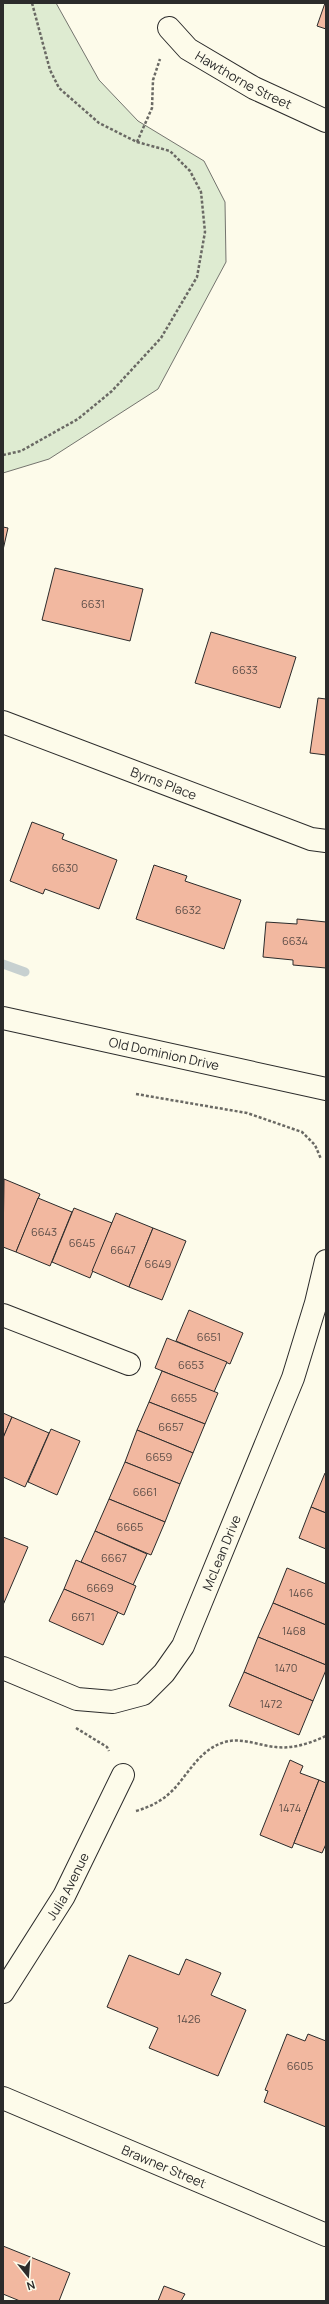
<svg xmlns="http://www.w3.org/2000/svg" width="329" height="2304" viewBox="0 0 329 2304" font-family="Manrope,sans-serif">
	<rect width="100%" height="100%" fill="#fdfbea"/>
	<path fill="#deebd1" stroke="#74746e" d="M3 3H56L99 80 138 121 204 161 225 202 226 262 158 389 49 459 3 473Z"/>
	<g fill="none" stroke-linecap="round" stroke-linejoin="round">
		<path stroke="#c7d0d0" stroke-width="9" d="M3 964 25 972"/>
	</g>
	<g fill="#f2b8a0" stroke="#2b2b2b">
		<path d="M325 3H326V29L317 26Z"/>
		<path d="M3 527 8 528 3 550Z"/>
		<path d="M55 568 143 589 130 641 42 620Z"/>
		<path d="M211 632 296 657 280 708 195 683Z"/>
		<path d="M318 698 326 699V755L310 753Z"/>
		<path d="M32 822 64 834 62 839 117 860 99 909 45 889 43 894 10 881Z"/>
		<path d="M154 865 187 876 185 881 241 900 224 949 136 919Z"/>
		<path d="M297 919 326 922V968L293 965V960L263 957 266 922 297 924Z"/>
		<path d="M4 1179 40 1194 16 1252 3 1247Z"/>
		<path d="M38 1198 72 1212 50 1266 16 1252Z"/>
		<path d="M74 1208 112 1223 90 1278 52 1262Z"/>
		<path d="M116 1213 153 1228 129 1287 92 1271Z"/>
		<path d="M153 1228 186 1241 162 1300 129 1287Z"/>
		<path d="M189 1310 243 1333 230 1364 176 1341Z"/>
		<path d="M167 1338 227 1362 214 1392 155 1368Z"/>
		<path d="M162 1371 218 1393 205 1424 149 1402Z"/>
		<path d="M149 1402 205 1424 193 1453 137 1430Z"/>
		<path d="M3 1413 12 1417 3 1438Z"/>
		<path d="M12 1417 49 1433 25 1487 3 1477V1438Z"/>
		<path d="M51 1429 80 1441 57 1495 28 1482Z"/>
		<path d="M137 1430 193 1453 180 1484 125 1462Z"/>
		<path d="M125 1462 180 1484 165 1522 109 1499Z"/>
		<path d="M325 1473H326V1513L311 1507Z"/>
		<path d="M109 1499 165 1522 151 1555 95 1531Z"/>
		<path d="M311 1507 326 1513V1549L299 1538Z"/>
		<path d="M95 1531 147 1554 133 1585 81 1562Z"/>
		<path d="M3 1537 28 1547 3 1605Z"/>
		<path d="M76 1560 136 1586 124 1615 64 1589Z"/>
		<path d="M287 1568 326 1584V1625L273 1603Z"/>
		<path d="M64 1589 118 1612 103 1645 49 1621Z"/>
		<path d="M273 1603 326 1625V1665L258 1637Z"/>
		<path d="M258 1637 326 1665V1670L313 1701 244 1672Z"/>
		<path d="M244 1672 313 1701 299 1735 229 1706Z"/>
		<path d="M290 1760 303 1766 300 1773 319 1780 292 1848 260 1835Z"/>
		<path d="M319 1780 326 1783V1844L322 1853 294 1843Z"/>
		<path d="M129 1955 179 1975 186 1959 221 1973 211 1995 246 2010 218 2076 149 2048 158 2028 107 2007Z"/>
		<path d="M287 2034 305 2041 308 2034 326 2041V2127L264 2102 268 2091 265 2090Z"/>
		<path d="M3 2246 70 2273 59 2301H20L3 2294Z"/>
		<path d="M164 2286 185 2294 181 2301H158Z"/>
	</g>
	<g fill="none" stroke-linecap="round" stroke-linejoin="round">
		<defs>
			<g id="street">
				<path id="s1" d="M169 28 188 49 254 88 326 121"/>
				<path id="s2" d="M3 722 311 839 326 841"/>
				<path d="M3 1315 129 1364"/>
				<path id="s3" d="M3 1668 77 1699 113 1702 143 1694 164 1673 183 1646 293 1378 316 1303 326 1261"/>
				<path id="s4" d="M3 1992 64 1896 123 1775"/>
				<path id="s5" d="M3 2098 326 2235"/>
			</g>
			<g id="primary">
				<path id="s6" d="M3 1018 326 1089"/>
			</g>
		</defs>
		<use href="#street" stroke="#2b2b2b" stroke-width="24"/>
		<use href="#primary" stroke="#2b2b2b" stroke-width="24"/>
		<g stroke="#6a6964" stroke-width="2.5" stroke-dasharray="3 2" stroke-linecap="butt">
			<path d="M137 142 152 108 153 80 160 59"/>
			<path d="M3 455 21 451 78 419 112 391 161 338 197 277 205 232 201 192 190 171 170 151 137 142 99 123 59 88 50 70 32 3"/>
			<path d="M136 1094 247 1113 302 1132 315 1145 321 1159"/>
			<path d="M76 1728 107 1747 109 1751"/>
			<path d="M136 1811C150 1807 162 1801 173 1790 189 1773 200 1749 225 1742 242 1737 260 1746 276 1747 294 1749 310 1743 326 1736"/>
		</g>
		<use href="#street" stroke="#fdfbea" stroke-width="22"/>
		<use href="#primary" stroke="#fdfbea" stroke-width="22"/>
	</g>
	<g text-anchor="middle" stroke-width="3" stroke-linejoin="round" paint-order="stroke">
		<g font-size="11" fill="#5d4e48">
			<text x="93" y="608">6631</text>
			<text x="245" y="674">6633</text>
			<text x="65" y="872">6630</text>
			<text x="188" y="914">6632</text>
			<text x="295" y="945">6634</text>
			<text x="44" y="1236">6643</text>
			<text x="82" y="1247">6645</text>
			<text x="123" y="1254">6647</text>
			<text x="158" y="1268">6649</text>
			<text x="209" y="1341">6651</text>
			<text x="191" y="1369">6653</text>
			<text x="184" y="1402">6655</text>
			<text x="171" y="1431">6657</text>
			<text x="159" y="1461">6659</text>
			<text x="145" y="1496">6661</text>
			<text x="130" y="1531">6665</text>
			<text x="114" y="1562">6667</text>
			<text x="100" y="1592">6669</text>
			<text x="301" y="1597">1466</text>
			<text x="83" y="1621">6671</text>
			<text x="294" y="1635">1468</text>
			<text x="286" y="1672">1470</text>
			<text x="271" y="1708">1472</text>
			<text x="290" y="1812">1474</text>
			<text x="189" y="2023">1426</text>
			<text x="300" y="2070">6605</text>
		</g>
		<g font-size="13" fill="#2b2b2b" stroke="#fdfbea">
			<text dy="5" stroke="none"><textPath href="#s1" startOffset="92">Hawthorne Street</textPath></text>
			<text dy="5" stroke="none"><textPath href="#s2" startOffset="172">Byrns Place</textPath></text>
			<text dy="5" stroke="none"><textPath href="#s6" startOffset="165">Old Dominion Drive</textPath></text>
			<text dy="5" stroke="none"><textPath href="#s3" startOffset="311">McLean Drive</textPath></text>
			<text dy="5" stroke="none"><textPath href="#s4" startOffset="124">Julia Avenue</textPath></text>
			<text dy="5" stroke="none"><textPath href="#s5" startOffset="175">Brawner Street</textPath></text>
		</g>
	</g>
	<rect width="329" height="2304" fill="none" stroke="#2b2b2b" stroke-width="8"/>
	<g transform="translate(28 2276) rotate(163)" stroke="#fdfbea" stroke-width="3" paint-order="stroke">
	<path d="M0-3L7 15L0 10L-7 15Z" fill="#2b2b2b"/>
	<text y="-6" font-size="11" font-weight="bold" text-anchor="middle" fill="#2b2b2b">N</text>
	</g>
</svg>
